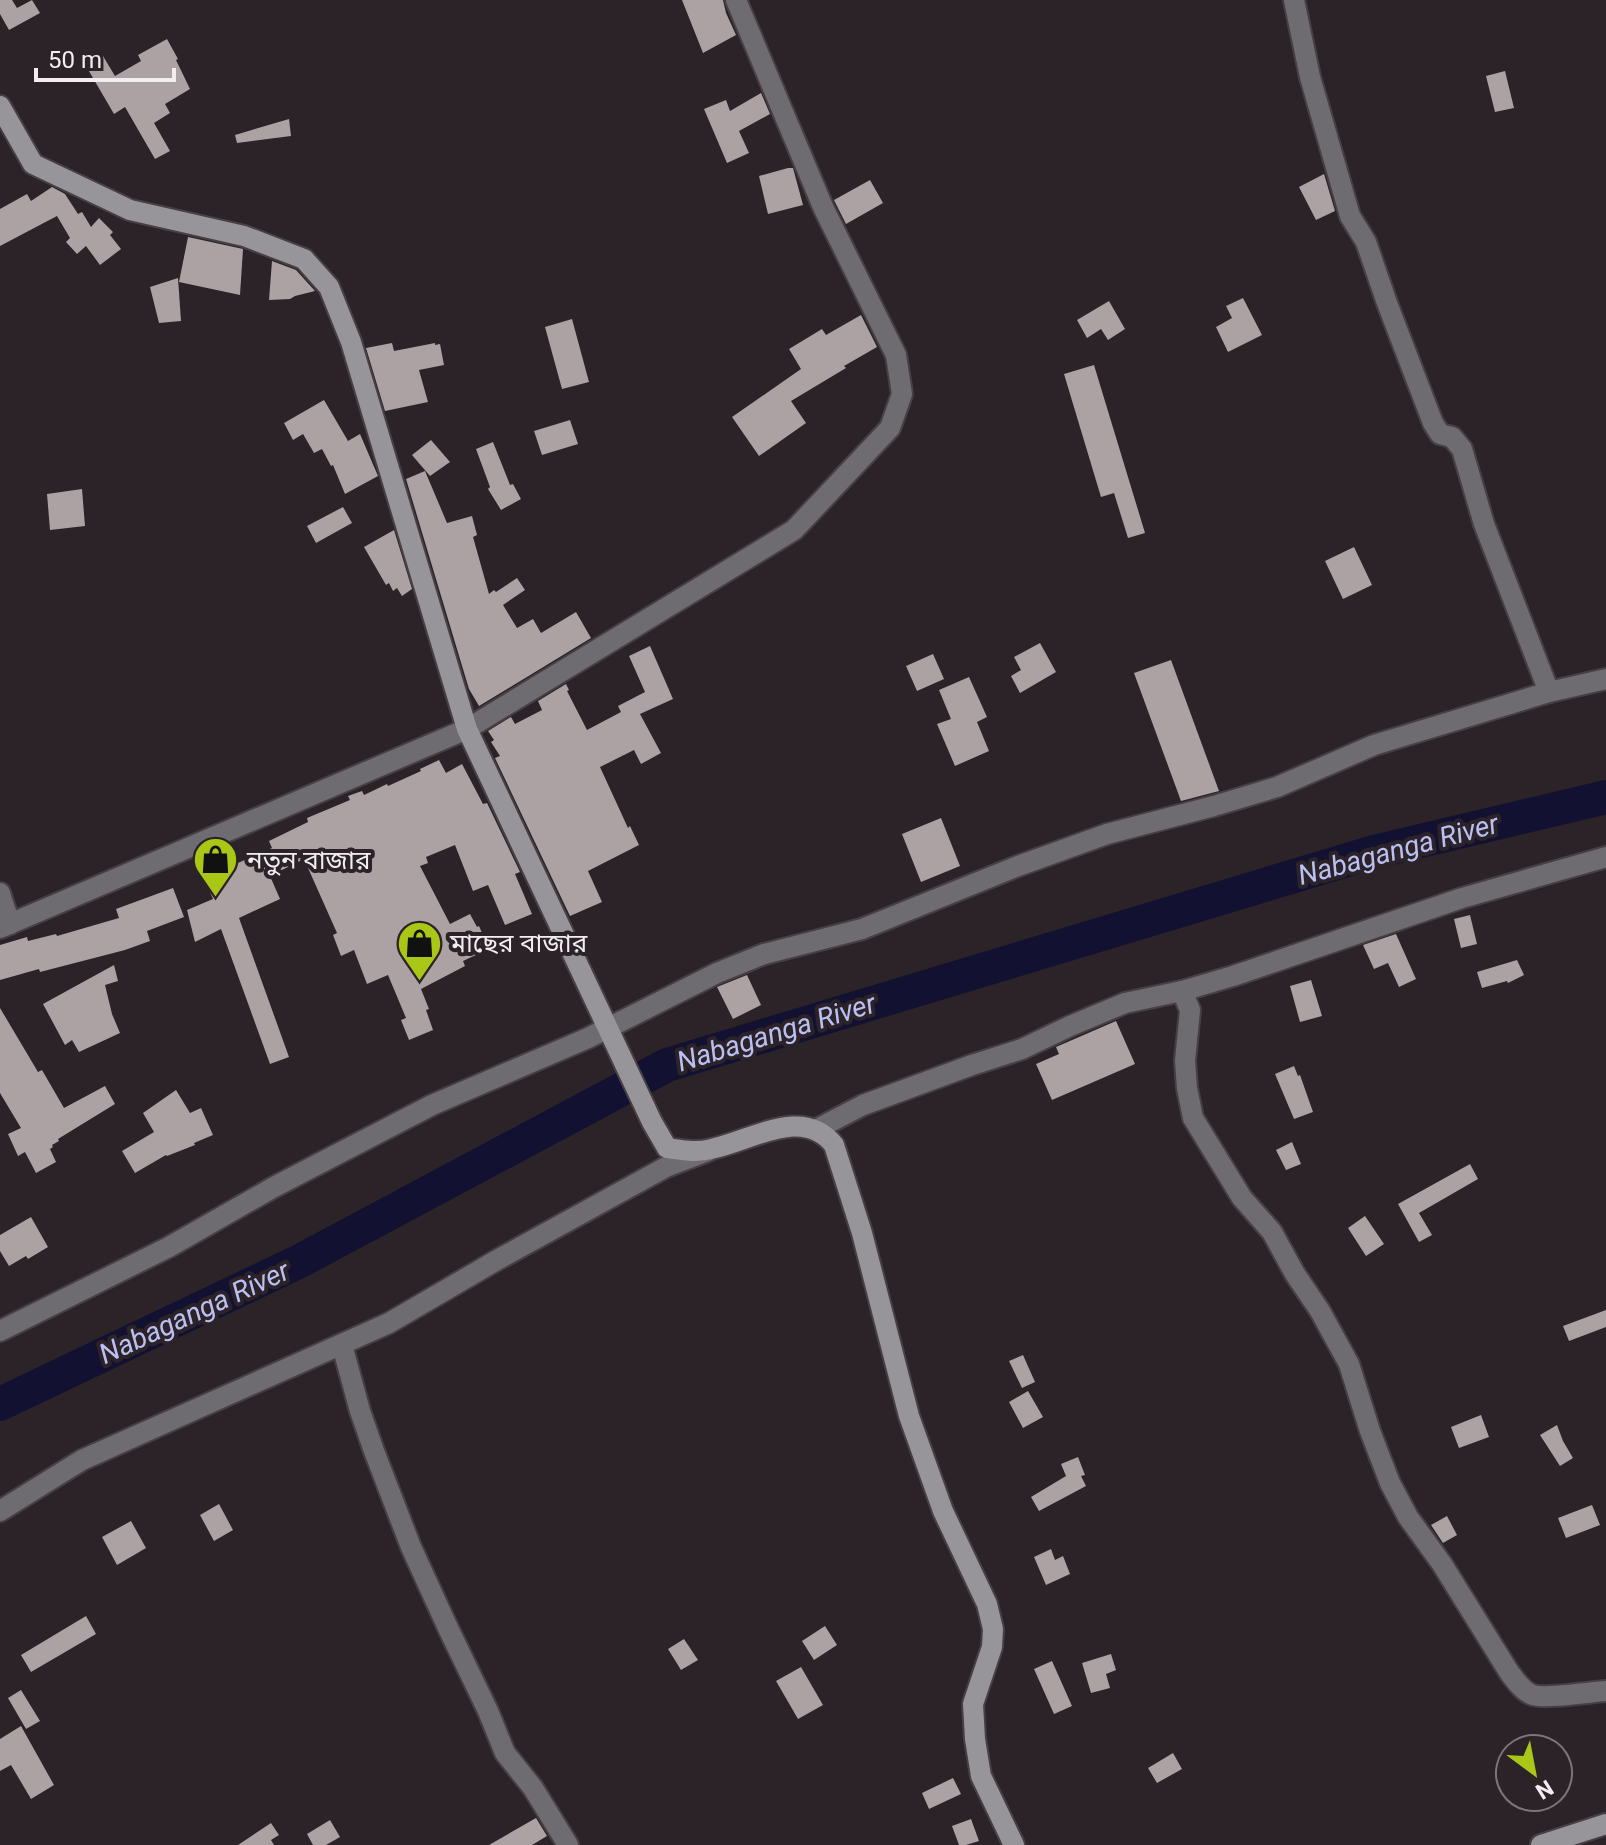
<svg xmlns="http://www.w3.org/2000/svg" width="1606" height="1845" viewBox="0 0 1606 1845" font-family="Roboto,'Noto Sans Bengali',sans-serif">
	<rect width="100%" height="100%" fill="#2b2328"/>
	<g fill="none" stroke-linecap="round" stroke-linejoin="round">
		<path stroke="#121131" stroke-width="34" d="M0 1404 300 1261 667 1065 1374 852 1606 797"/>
	</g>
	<g fill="#aca1a3">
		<path d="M0 0H12L17 8 32 0 40 13 9 30 0 14Z"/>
		<path d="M682 0H723L726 13 736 35 703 53Z"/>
		<path d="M167 39 178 59 176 60 190 89 165 104 170 113 154 123 170 151 155 159 125 107 114 114 86 66 103 56 115 76 141 61 138 55Z"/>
		<path d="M1505 71 1514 108 1495 112 1486 76Z"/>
		<path d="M761 93 770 114 739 131 749 153 727 163 704 109 726 100 730 111Z"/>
		<path d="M289 119 291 136 237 143 235 135Z"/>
		<path d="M788 168H793L803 205 768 214 759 176Z"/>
		<path d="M1324 174 1335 211 1316 220 1299 187Z"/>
		<path d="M870 180 883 203 846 224 834 200Z"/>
		<path d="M52 187 65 194 78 214 82 212 91 227 99 218 113 232 110 235 121 249 100 265 86 246 77 254 66 242 70 238 57 216 0 246V209L27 194 31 201Z"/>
		<path d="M188 237 243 249 240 295 179 282Z"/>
		<path d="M272 261 296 270 315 291 295 296 290 299 269 300Z"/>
		<path d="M178 278 181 321 159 323 150 287Z"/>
		<path d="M1243 298 1262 335 1228 352 1216 327 1232 318 1226 306Z"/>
		<path d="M1109 301 1125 329 1108 340 1101 329 1087 338 1077 320Z"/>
		<path d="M861 315 877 347 844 366 846 368 791 401 806 423 759 456 732 417 801 369 789 349 822 329 826 335Z"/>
		<path d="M572 319 589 382 562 389 545 327Z"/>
		<path d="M392 343 394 351 435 343V345L440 344 444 365 419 370 428 402 385 411 366 348Z"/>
		<path d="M1094 365 1145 533 1128 538 1114 493 1101 497 1064 374Z"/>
		<path d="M324 400 348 441 360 434 378 476 345 494 333 465 331 466 322 449 314 453 303 434 293 440 284 423Z"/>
		<path d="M570 420 578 444 542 455 534 431Z"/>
		<path d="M431 440 450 462 430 476 412 455Z"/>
		<path d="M493 442 510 485 513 484 521 499 501 510 488 489 490 487 476 449Z"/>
		<path d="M425 471 447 523 472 516 477 535 473 537 489 594 494 590 496 592 517 578 525 590 503 605 517 628 533 619 541 633 576 612 591 638 479 706 469 689 406 479Z"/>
		<path d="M82 489 85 526 50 530 47 494Z"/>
		<path d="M343 507 352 523 316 543 307 526Z"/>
		<path d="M394 530 412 589 402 596 397 588 393 591 389 583 386 585 364 547Z"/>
		<path d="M1354 547 1372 585 1343 599 1325 561Z"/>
		<path d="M1040 643 1056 672 1020 693 1011 676 1021 670 1014 657Z"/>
		<path d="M650 646 673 699 640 714 661 753 641 764 634 750 600 767 628 828 630 826 639 845 588 871 602 902 570 916 495 758 500 756 491 742 494 740 488 731 511 717 515 724 542 710 538 701 566 684 569 690 567 691 587 730 621 712 618 706 645 692 629 656Z"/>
		<path d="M933 654 944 679 917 691 906 666Z"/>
		<path d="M1171 660 1219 791 1181 801 1134 673Z"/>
		<path d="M969 677 987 717 977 722 989 751 955 766 937 724 951 719 939 690Z"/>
		<path d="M439 760 446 773 462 764 483 804 487 803 520 872 515 874 532 914 505 925 488 885 473 891 455 845 426 857 428 863 420 866 450 924 470 914 477 927 479 926 489 949 463 961 465 966 421 989 429 1009 426 1010 433 1030 409 1040 401 1020 406 1018 388 975 367 984 354 950 341 956 333 935 337 933 304 859 270 876 280 899 239 918 289 1057 270 1064 221 929 195 942 187 910 213 899 204 878 272 848 269 841 308 822 307 818 350 800 348 796 362 791 364 795 387 784 388 786 421 771 420 769Z"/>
		<path d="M941 818 960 866 921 882 902 834Z"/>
		<path d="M173 888 184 917 147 931 150 941 125 950 40 972 39 969 0 980V945L27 937 28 941 56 934 57 936 119 918 116 909Z"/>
		<path d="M1470 915 1477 944 1461 948 1454 919Z"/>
		<path d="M1396 934 1416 979 1399 987 1388 963 1374 969 1363 945Z"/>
		<path d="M1517 960 1524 975 1508 983 1507 981 1482 988 1477 972Z"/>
		<path d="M114 965 118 981 105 985 112 1014 120 1033 79 1052 72 1040 65 1045 43 1004Z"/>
		<path d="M747 975 761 1005 733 1019 717 987Z"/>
		<path d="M1311 980 1322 1016 1300 1022 1290 986Z"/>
		<path d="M0 1008 38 1072 42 1070 64 1108 105 1086 115 1104 58 1139 59 1141 52 1145 53 1147 50 1149 56 1162 36 1173 25 1152 18 1156 8 1134 21 1128 0 1093Z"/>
		<path d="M1116 1021 1135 1064 1052 1100 1036 1064 1059 1054 1056 1047Z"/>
		<path d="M1294 1066 1298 1076 1300 1075 1313 1112 1294 1119 1275 1074Z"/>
		<path d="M176 1090 190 1113 201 1108 213 1135 194 1143 195 1145 167 1156 166 1155 135 1173 122 1151 154 1132 143 1113Z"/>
		<path d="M1292 1142 1301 1164 1286 1170 1276 1150Z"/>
		<path d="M1470 1164 1478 1179 1419 1213 1432 1235 1419 1242 1398 1204Z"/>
		<path d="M1365 1216 1384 1244 1366 1256 1348 1228Z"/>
		<path d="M31 1217 48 1247 28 1259 26 1256 9 1266 0 1251V1235Z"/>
		<path d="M1606 1310V1327L1569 1341 1563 1326Z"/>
		<path d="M1023 1355 1035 1382 1022 1388 1009 1361Z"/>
		<path d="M1028 1391 1043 1417 1023 1428 1009 1402Z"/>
		<path d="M1481 1415 1489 1437 1459 1448 1451 1427Z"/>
		<path d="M1557 1425 1563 1441 1573 1458 1560 1466 1540 1435Z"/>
		<path d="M1078 1457 1085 1475 1081 1476 1086 1486 1039 1511 1031 1497 1066 1476 1061 1464Z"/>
		<path d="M219 1504 233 1530 214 1541 200 1515Z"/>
		<path d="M1592 1505 1600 1525 1566 1538 1558 1518Z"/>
		<path d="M1447 1516 1457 1535 1443 1543 1431 1525Z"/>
		<path d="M131 1521 146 1548 117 1565 102 1537Z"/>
		<path d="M1051 1549 1055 1560 1063 1556 1070 1574 1046 1585 1034 1557Z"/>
		<path d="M86 1616 96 1634 31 1672 21 1655Z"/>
		<path d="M825 1626 837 1645 814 1660 802 1641Z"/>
		<path d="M684 1639 698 1660 681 1670 668 1649Z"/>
		<path d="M1111 1654 1116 1670 1106 1674 1110 1688 1091 1693 1082 1663Z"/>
		<path d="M1052 1661 1072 1706 1054 1714 1034 1669Z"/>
		<path d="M801 1667 823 1705 798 1719 776 1681Z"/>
		<path d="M21 1690 40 1721 26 1729 8 1698Z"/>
		<path d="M21 1726 54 1785 31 1799 11 1765 0 1771V1739Z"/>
		<path d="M1173 1753 1182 1769 1157 1783 1148 1768Z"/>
		<path d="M953 1778 961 1794 929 1809 922 1793Z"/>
		<path d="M536 1818 547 1836 532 1845H489Z"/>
		<path d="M971 1819 979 1841 966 1845H959L952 1826Z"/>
		<path d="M330 1820 340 1837 326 1845H313L307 1834Z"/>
		<path d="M271 1823 279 1835 271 1840 274 1845H238Z"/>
	</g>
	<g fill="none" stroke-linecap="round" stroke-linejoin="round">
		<defs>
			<g id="minor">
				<path d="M1294 0 1310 77 1350 216 1366 242 1387 303 1433 423 1440 434 1452 437 1462 449 1484 524 1549 692"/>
				<path d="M0 893 10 924"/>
				<path d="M0 928 467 729 794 530 890 428 902 394 896 355 823 207 736 0"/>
				<path d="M1182 991 1190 1010 1185 1061 1187 1088 1193 1118 1242 1198 1272 1232 1295 1274 1320 1311 1349 1364 1370 1431 1390 1483 1408 1517 1442 1564 1509 1672C1515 1680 1523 1692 1533 1695 1544 1699 1591 1692 1606 1691"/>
				<path d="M817 1129 863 1105 972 1065 1022 1049 1070 1026 1125 1003 1182 991 1233 976 1462 898 1606 857"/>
				<path d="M0 1331 169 1247 274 1187 432 1105 588 1038 717 973 764 954 862 929 1018 866 1107 834 1214 806 1277 787 1374 745 1549 692 1606 679"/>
				<path d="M342 1345 360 1411 374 1451 411 1547 448 1628 488 1711 505 1753 533 1788 568 1845"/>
				<path d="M0 1511 82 1460 389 1323 497 1260 666 1167 708 1151"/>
			</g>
			<g id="secondary">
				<path d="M0 106 33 164 130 210 244 236 304 259 329 287 351 342 467 729 652 1122 667 1148C682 1150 697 1153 711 1149 751 1141 803 1105 834 1145L862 1233 909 1416 943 1511 987 1604 993 1629 992 1647 973 1704 975 1739 981 1776 1014 1845"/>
				<path d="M1541 1845 1606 1824"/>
			</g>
		</defs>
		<use href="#minor" stroke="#473f44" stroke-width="24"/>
		<use href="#secondary" stroke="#473f44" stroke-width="24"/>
		<use href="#minor" stroke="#6e6c70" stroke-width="20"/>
		<use href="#secondary" stroke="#97949a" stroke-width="20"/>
	</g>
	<defs>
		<symbol id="shop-pin" viewBox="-11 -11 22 30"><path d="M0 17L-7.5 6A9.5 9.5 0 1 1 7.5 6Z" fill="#aac717" stroke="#2b2328"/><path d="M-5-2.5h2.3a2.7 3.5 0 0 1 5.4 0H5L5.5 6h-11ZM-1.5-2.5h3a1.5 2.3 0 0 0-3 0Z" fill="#111"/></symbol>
	</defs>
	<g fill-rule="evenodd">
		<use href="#shop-pin" x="190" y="834" width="51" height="69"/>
		<use href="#shop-pin" x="394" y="918" width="51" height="69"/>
	</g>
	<g text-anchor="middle" stroke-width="8" stroke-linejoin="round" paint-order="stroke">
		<g font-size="26" fill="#f2edf1" stroke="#2b2328" text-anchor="start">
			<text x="247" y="869">নতুন বাজার</text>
			<text x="450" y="952">মাছের বাজার</text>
		</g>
		<g font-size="28" font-style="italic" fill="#bbc0f4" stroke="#2b2328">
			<text transform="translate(1398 849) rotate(-15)" y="10">Nabaganga River</text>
			<text transform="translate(776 1032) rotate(-17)" y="10">Nabaganga River</text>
			<text transform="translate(194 1312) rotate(-25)" y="10">Nabaganga River</text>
		</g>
	</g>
	<g transform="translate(1534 1773) rotate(148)"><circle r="38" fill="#2b2328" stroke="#7b7478" stroke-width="2"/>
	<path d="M0-6L14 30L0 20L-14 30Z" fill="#aac717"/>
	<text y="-12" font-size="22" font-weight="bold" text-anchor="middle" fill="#f2edf1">N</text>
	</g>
	<path d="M36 68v12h138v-12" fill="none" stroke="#f2edf1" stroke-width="4"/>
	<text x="48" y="68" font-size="24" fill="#f2edf1" stroke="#2b2328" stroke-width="6" paint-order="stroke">50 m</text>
</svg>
